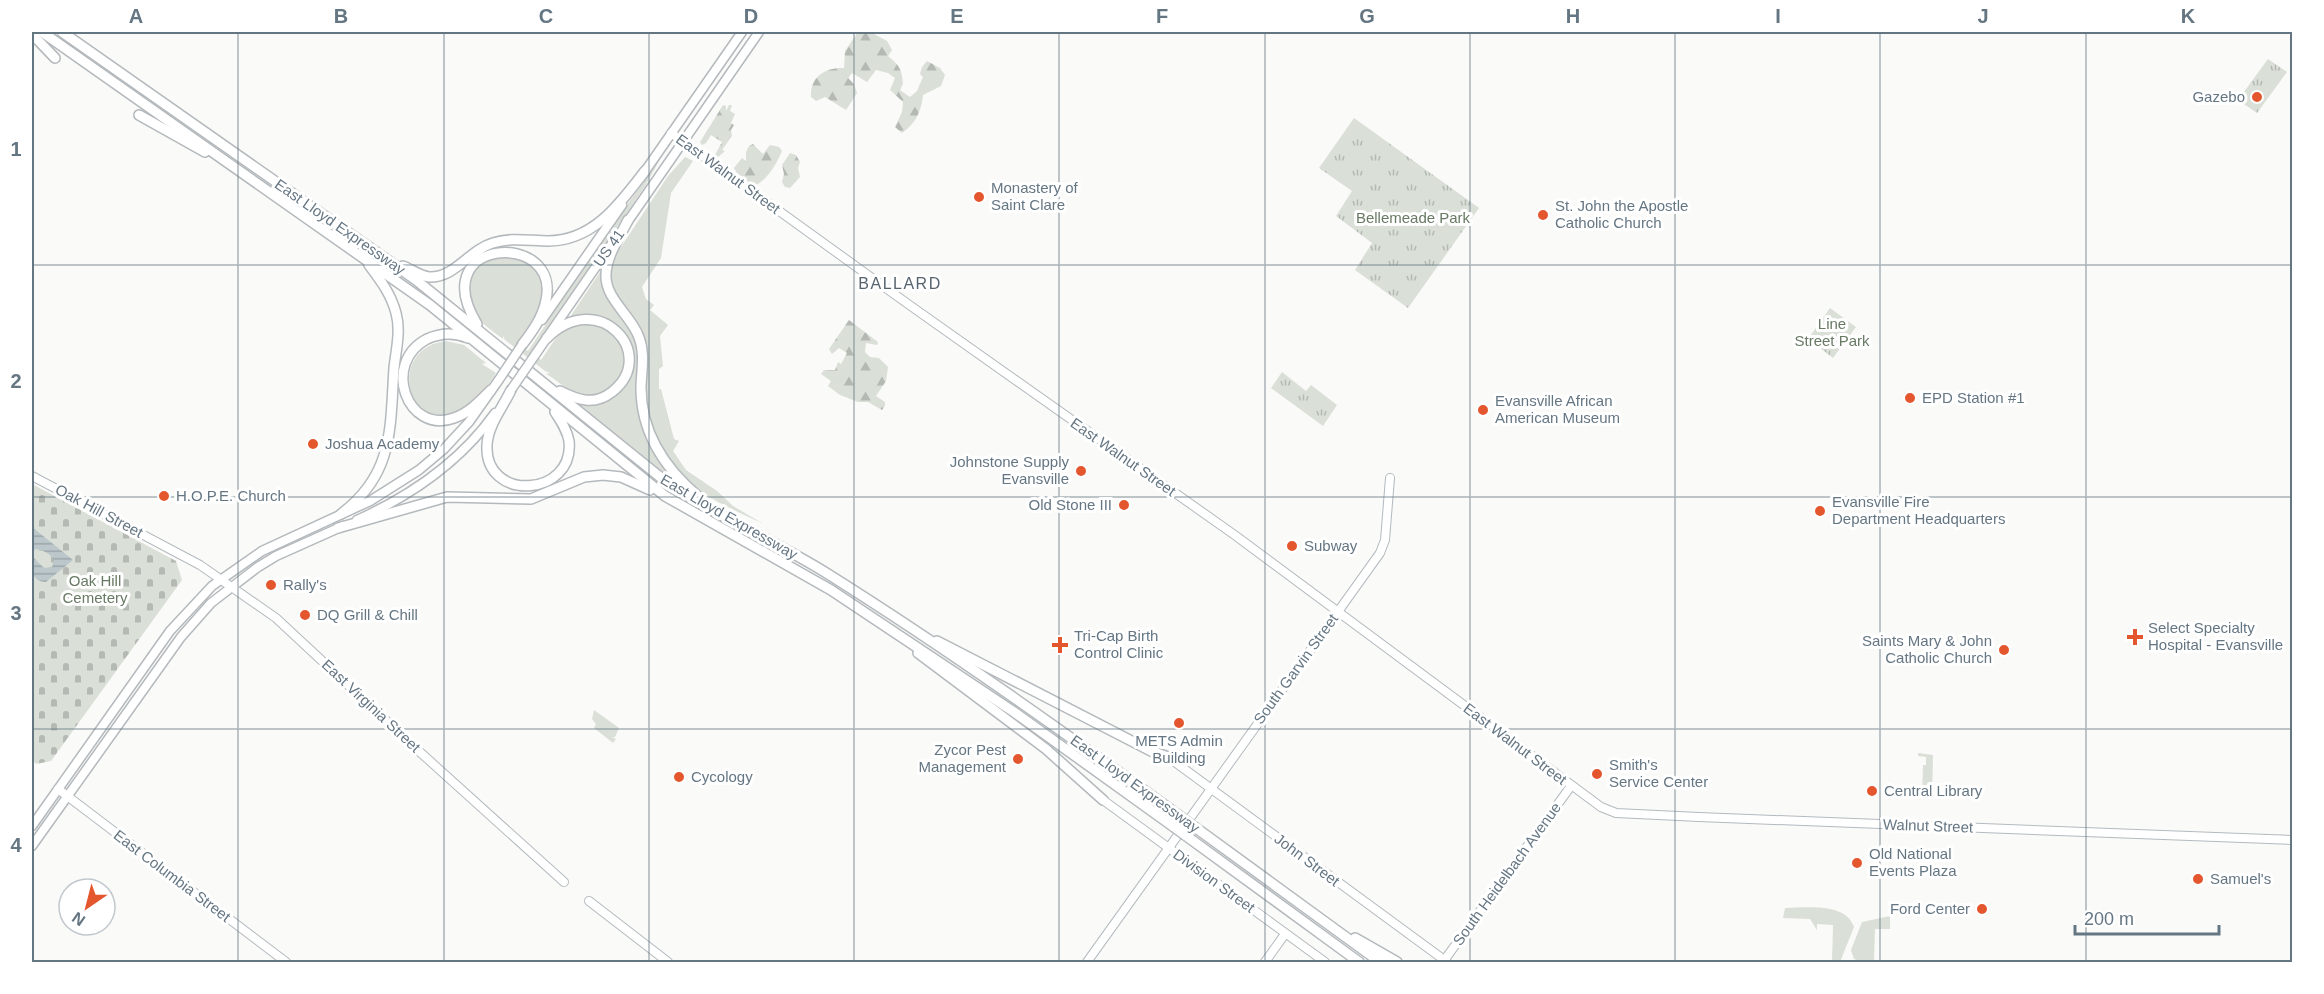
<svg xmlns="http://www.w3.org/2000/svg" width="2324" height="994" viewBox="0 0 2324 994" font-family="Arial,sans-serif">
	<defs>
		<pattern id="forest-firs" width="22" height="20" patternUnits="userSpaceOnUse" patternTransform="scale(1.5)"><rect width="22" height="20" fill="#dadfd7"/><path d="M5 1l3.5 6h-7zM16 11l3.5 6h-7z" fill="#b4b9b4"/></pattern>
		<pattern id="cemetery-stones" width="16" height="16" patternUnits="userSpaceOnUse" patternTransform="scale(1.5)"><rect width="16" height="16" fill="#dadfd7"/><path d="M2 7V4a2 2 0 0 1 4 0v3zM10 15v-3a2 2 0 0 1 4 0v3z" fill="#b4b9b4"/></pattern>
		<pattern id="park-tufts" width="24" height="20" patternUnits="userSpaceOnUse" patternTransform="scale(1.5)"><rect width="24" height="20" fill="#dadfd7"/><path d="M3 7l-1-3M5 7V3M7 7l1-3M15 17l-1-3M17 17v-4M19 17l1-3" fill="none" stroke="#b4b9b4"/></pattern>
		<pattern id="water-rules" width="6" height="5" patternUnits="userSpaceOnUse" patternTransform="scale(1.5)"><rect width="6" height="5" fill="#bbc7cb"/><path d="M0 2.5h6" fill="none" stroke="#9ca6aa"/></pattern>
	</defs>
	<rect width="100%" height="100%" fill="#fafaf8"/>
	<g fill="#dadfd7">
		<path d="M685 157 693 161 671 193 661 258 642 287 646 299 654 305 650 310 668 325 660 336 663 366 659 369V389H661L674 439 679 441 673 451 686 470 717 491 733 506 762 523C702 496 656 475 646 402 643 383 648 349 642 333 629 303 596 289 617 253L668 176Z"/>
		<path d="M661 158 645 186 532 353 541 360C548 351 556 334 567 328 604 308 644 351 614 384 608 391 600 396 590 397 572 397 561 382 546 374L550 373 545 371 505 340 503 336V339C491 330 477 321 471 307 469 303 470 297 470 293 467 237 555 250 542 300 538 316 526 330 517 343L528 351 612 225Z"/>
		<path d="M602 269V281L607 295 636 339 648 441 659 461 671 478 578 403C594 405 619 401 625 383 627 377 627 370 627 364 628 358 630 347 629 341 625 329 609 318 597 316 587 314 579 317 570 317Z"/>
		<path d="M446 341 464 345 486 363 482 364 496 373C490 382 477 404 468 410 464 412 458 413 454 414 405 429 388 348 446 341Z"/>
		<path d="M594 710 619 728 615 737H612L616 739 613 743 594 728 596 724 592 719Z"/>
		<path d="M1918 753 1933 755 1932 798 1922 797 1923 765H1926V757L1918 756Z"/>
		<path d="M1785 908C1807 908 1845 902 1854 927L1840 962H1832L1833 925 1817 924V930L1810 919 1783 918Z"/>
		<path d="M1890 916V929H1875L1874 962H1862L1854 959 1851 950 1862 922Z"/>
	</g>
	<g fill="url(#forest-firs)">
		<path d="M858 32H875L874 34 887 41 892 50 888 56C899 65 902 69 903 84L900 90 910 97 917 91 923 77 920 74 922 67 927 61 940 68 945 75 941 86 923 95C921 112 916 123 902 133L895 127 902 112 903 102 890 90 895 78 888 73 876 70 867 82 852 73 848 78 854 84 857 93 846 110 825 97 816 101 811 97C810 76 826 67 844 68L845 51Z"/>
		<path d="M723 105 726 106V111L729 105H732L730 111 735 114 731 123 734 125 731 130 732 136 722 150 725 151 718 157 715 155 722 142 711 135 706 143 702 145 700 142Z"/>
		<path d="M753 144 763 154 770 145 779 147 782 151C777 163 767 181 754 186L737 173 734 168 742 158 746 161V152L749 146Z"/>
		<path d="M790 153 796 155 800 162 798 168 800 177 790 188 785 187 782 182 784 174 782 165Z"/>
		<path d="M849 320 878 342 877 345 866 343 865 352 870 357 879 358 888 367 886 381 876 396 885 402V406L882 410 868 402H858L840 395 828 386 831 381 821 374 824 370H835L838 362 841 364 847 353 839 348 832 354 829 349Z"/>
	</g>
	<path fill="url(#cemetery-stones)" d="M32 484 176 561 182 580 51 761 36 764 32 760Z"/>
	<g fill="url(#park-tufts)">
		<path d="M2268 59 2287 72 2257 113 2238 100Z"/>
		<path d="M1354 118 1479 208 1408 308 1355 270 1372 243 1336 216 1352 191 1319 168Z"/>
		<path d="M1830 308 1856 327 1833 358 1808 339Z"/>
		<path d="M1282 372 1306 391 1311 385 1337 405 1323 426 1271 388Z"/>
	</g>
	<path fill="url(#water-rules)" d="M32 527 73 560 46 582C31 582 31 567 32 556L44 568 52 567 54 560C50 553 39 547 32 550Z"/>
	<g fill="none" stroke-linecap="round" stroke-linejoin="round">
		<defs>
			<g id="secondary">
				<path d="M671 133 908 304 1236 536 1601 807 1616 813 1699 817 2292 840"/>
				<path d="M32 476 200 565 276 618 421 753 564 882"/>
				<path d="M1168 757 1447 962"/>
				<path d="M58 789 286 962"/>
				<path d="M1103 800 1325 962"/>
				<path d="M589 901 668 962"/>
				<path d="M1087 962 1380 553 1385 540 1390 478"/>
				<path d="M1265 962 1285 934"/>
				<path d="M1443 962 1571 786"/>
			</g>
			<g id="trunk">
				<path d="M641 177 742 32"/>
				<path d="M626 224 759 32"/>
				<path d="M542 320 622 205"/>
				<path d="M535 355 613 242"/>
				<path d="M357 520C410 496 461 461 495 413"/>
				<path d="M32 826 170 631 212 586 262 551 370 501 419 470 444 449 469 422 498 381"/>
				<path d="M32 846 181 637 211 603 258 567 276 556 343 526"/>
			</g>
			<g id="motorway">
				<path d="M42 32 430 305 665 496 831 590 1014 712 1174 827"/>
				<path d="M62 32 416 280 670 485C721 518 777 542 828 574 949 650 1065 733 1181 817"/>
				<path d="M32 34 55 58"/>
				<path d="M139 115 205 152"/>
				<path d="M628 220C620 237 606 256 606 275 605 298 630 315 638 335 645 351 642 368 641 385 640 432 665 469 700 498"/>
				<path d="M403 266C411 269 420 276 429 277 455 278 469 250 493 243 511 237 530 241 548 241 594 241 620 203 645 171"/>
				<path d="M477 324C424 237 561 230 546 300 543 317 532 332 522 345"/>
				<path d="M468 338C454 332 440 333 427 339 381 363 407 435 454 418 469 413 480 401 491 390"/>
				<path d="M547 338C598 287 660 354 612 392 594 406 578 400 560 391"/>
				<path d="M511 390C503 407 488 425 487 445 484 503 575 497 569 441 567 430 561 421 555 412"/>
				<path d="M341 514C394 474 390 429 394 368 396 350 401 331 396 313 391 294 381 281 369 265"/>
				<path d="M338 528 447 497 531 499 584 477 603 475 621 477 650 490"/>
				<path d="M937 641 1151 751 1168 757"/>
				<path d="M918 653 1046 749 1103 800"/>
				<path d="M1192 825 1380 962"/>
				<path d="M1185 835 1359 962"/>
				<path d="M1355 938 1397 962"/>
			</g>
		</defs>
		<use href="#secondary" stroke="#b3babf" stroke-width="10"/>
		<use href="#trunk" stroke="#b4b9bd" stroke-width="11"/>
		<use href="#motorway" stroke="#b4b9bd" stroke-width="12"/>
		<use href="#secondary" stroke="#fff" stroke-width="8"/>
		<use href="#trunk" stroke="#fff" stroke-width="8"/>
		<use href="#motorway" stroke="#fff" stroke-width="9"/>
		<defs>
			<g id="trunk-bridge">
				<path d="M498 381 522 345"/>
				<path d="M511 390 535 355"/>
			</g>
			<g id="motorway-bridge">
				<path d="M1181 817 1192 825"/>
				<path d="M1174 827 1185 835"/>
			</g>
		</defs>
		<use href="#trunk-bridge" stroke="#b4b9bd" stroke-width="11" stroke-linecap="butt"/>
		<use href="#motorway-bridge" stroke="#b4b9bd" stroke-width="12" stroke-linecap="butt"/>
		<use href="#trunk-bridge" stroke="#fff" stroke-width="8"/>
		<use href="#motorway-bridge" stroke="#fff" stroke-width="9"/>
	</g>
	<path fill="none" stroke="#657683" stroke-width="1.5" stroke-opacity="0.55" d="M238 32V962M444 32V962M649 32V962M854 32V962M1059 32V962M1265 32V962M1470 32V962M1675 32V962M1880 32V962M2086 32V962M32 265H2292M32 497H2292M32 729H2292"/>
	<g fill="#e4572e" stroke="#fff" stroke-width="2">
		<circle cx="2257" cy="97" r="6"/>
		<circle cx="979" cy="197" r="6"/>
		<circle cx="1543" cy="215" r="6"/>
		<circle cx="1910" cy="398" r="6"/>
		<circle cx="1483" cy="410" r="6"/>
		<circle cx="313" cy="444" r="6"/>
		<circle cx="1081" cy="471" r="6"/>
		<circle cx="164" cy="496" r="6"/>
		<circle cx="1124" cy="505" r="6"/>
		<circle cx="1820" cy="511" r="6"/>
		<circle cx="1292" cy="546" r="6"/>
		<circle cx="271" cy="585" r="6"/>
		<circle cx="305" cy="615" r="6"/>
		<path d="M2132 628h6v6h6v6h-6v6h-6v-6h-6v-6h6z"/>
		<path d="M1057 636h6v6h6v6h-6v6h-6v-6h-6v-6h6z"/>
		<circle cx="2004" cy="650" r="6"/>
		<circle cx="1179" cy="723" r="6"/>
		<circle cx="1018" cy="759" r="6"/>
		<circle cx="1597" cy="774" r="6"/>
		<circle cx="679" cy="777" r="6"/>
		<circle cx="1872" cy="791" r="6"/>
		<circle cx="1857" cy="863" r="6"/>
		<circle cx="2198" cy="879" r="6"/>
		<circle cx="1982" cy="909" r="6"/>
	</g>
	<g text-anchor="middle" stroke-width="6" stroke-linejoin="round" paint-order="stroke">
		<g font-size="15" fill="#657683" stroke="#fff" text-anchor="start">
			<text x="2245" y="102" text-anchor="end">Gazebo</text>
			<text x="991" y="193">Monastery of<tspan x="991" dy="17">Saint Clare</tspan></text>
			<text x="1555" y="211">St. John the Apostle<tspan x="1555" dy="17">Catholic Church</tspan></text>
			<text x="1922" y="403">EPD Station #1</text>
			<text x="1495" y="406">Evansville African<tspan x="1495" dy="17">American Museum</tspan></text>
			<text x="325" y="449">Joshua Academy</text>
			<text x="1069" y="467" text-anchor="end">Johnstone Supply<tspan x="1069" dy="17">Evansville</tspan></text>
			<text x="176" y="501">H.O.P.E. Church</text>
			<text x="1832" y="507">Evansville Fire<tspan x="1832" dy="17">Department Headquarters</tspan></text>
			<text x="1112" y="510" text-anchor="end">Old Stone III</text>
			<text x="1304" y="551">Subway</text>
			<text x="283" y="590">Rally's</text>
			<text x="317" y="620">DQ Grill &amp; Chill</text>
			<text x="2148" y="633">Select Specialty<tspan x="2148" dy="17">Hospital - Evansville</tspan></text>
			<text x="1074" y="641">Tri-Cap Birth<tspan x="1074" dy="17">Control Clinic</tspan></text>
			<text x="1992" y="646" text-anchor="end">Saints Mary &amp; John<tspan x="1992" dy="17">Catholic Church</tspan></text>
			<text x="1179" y="746" text-anchor="middle">METS Admin<tspan x="1179" dy="17">Building</tspan></text>
			<text x="1006" y="755" text-anchor="end">Zycor Pest<tspan x="1006" dy="17">Management</tspan></text>
			<text x="1609" y="770">Smith's<tspan x="1609" dy="17">Service Center</tspan></text>
			<text x="691" y="782">Cycology</text>
			<text x="1884" y="796">Central Library</text>
			<text x="1869" y="859">Old National<tspan x="1869" dy="17">Events Plaza</tspan></text>
			<text x="2210" y="884">Samuel's</text>
			<text x="1970" y="914" text-anchor="end">Ford Center</text>
		</g>
		<g font-size="15" fill="#657683" stroke="#fff">
			<text transform="translate(728 174) rotate(36)" y="5">East Walnut Street</text>
			<text transform="translate(340 227) rotate(35)" y="5">East Lloyd Expressway</text>
			<text transform="translate(609 248) rotate(-55)" y="5">US 41</text>
			<text transform="translate(1123 457) rotate(35)" y="5">East Walnut Street</text>
			<text transform="translate(99 511) rotate(28)" y="5">Oak Hill Street</text>
			<text transform="translate(729 517) rotate(30)" y="5">East Lloyd Expressway</text>
			<text transform="translate(1296 669) rotate(-54)" y="5">South Garvin Street</text>
			<text transform="translate(371 706) rotate(43)" y="5">East Virginia Street</text>
			<text transform="translate(1515 744) rotate(37)" y="5">East Walnut Street</text>
			<text transform="translate(1135 784) rotate(36)" y="5">East Lloyd Expressway</text>
			<text transform="translate(1928 826) rotate(2)" y="5">Walnut Street</text>
			<text transform="translate(1307 860) rotate(37)" y="5">John Street</text>
			<text transform="translate(1507 874) rotate(-54)" y="5">South Heidelbach Avenue</text>
			<text transform="translate(172 876) rotate(37)" y="5">East Columbia Street</text>
			<text transform="translate(1214 881) rotate(36)" y="5">Division Street</text>
		</g>
		<g font-size="15" fill="#687a64" stroke="#fff">
			<text x="1413" y="223">Bellemeade Park</text>
			<text x="1832" y="329">Line<tspan x="1832" dy="17">Street Park</tspan></text>
			<text x="95" y="586">Oak Hill<tspan x="95" dy="17">Cemetery</tspan></text>
		</g>
		<g font-size="16" letter-spacing="1.5" fill="#57646e" stroke="#fff">
			<text x="900" y="289">BALLARD</text>
		</g>
	</g>
	<rect width="2324" height="994" fill="none" stroke="#ffffff" stroke-width="66"/>
	<g transform="translate(87 907) rotate(215)"><circle r="28" fill="#ffffff" stroke="#c1c8cd" stroke-width="1.5"/>
	<path d="M0-4.5L10 22L0 15L-10 22Z" fill="#e4572e"/>
	<text y="-9" font-size="16" font-weight="bold" text-anchor="middle" fill="#657683">N</text>
	</g>
	<path d="M2075 925v9h144v-9" fill="none" stroke="#657683" stroke-width="3"/>
	<text x="2084" y="925" font-size="18" fill="#657683" stroke="#ffffff" stroke-width="4.5" paint-order="stroke">200 m</text>
	<rect x="33" y="33" width="2258" height="928" fill="none" stroke="#657683" stroke-width="2"/>
	<g font-size="20" text-anchor="middle" font-weight="bold" fill="#657683">
		<text x="136" y="23">A</text>
		<text x="341" y="23">B</text>
		<text x="546" y="23">C</text>
		<text x="751" y="23">D</text>
		<text x="957" y="23">E</text>
		<text x="1162" y="23">F</text>
		<text x="1367" y="23">G</text>
		<text x="1573" y="23">H</text>
		<text x="1778" y="23">I</text>
		<text x="1983" y="23">J</text>
		<text x="2188" y="23">K</text>
		<text x="16" y="156">1</text>
		<text x="16" y="388">2</text>
		<text x="16" y="620">3</text>
		<text x="16" y="852">4</text>
	</g>
</svg>
